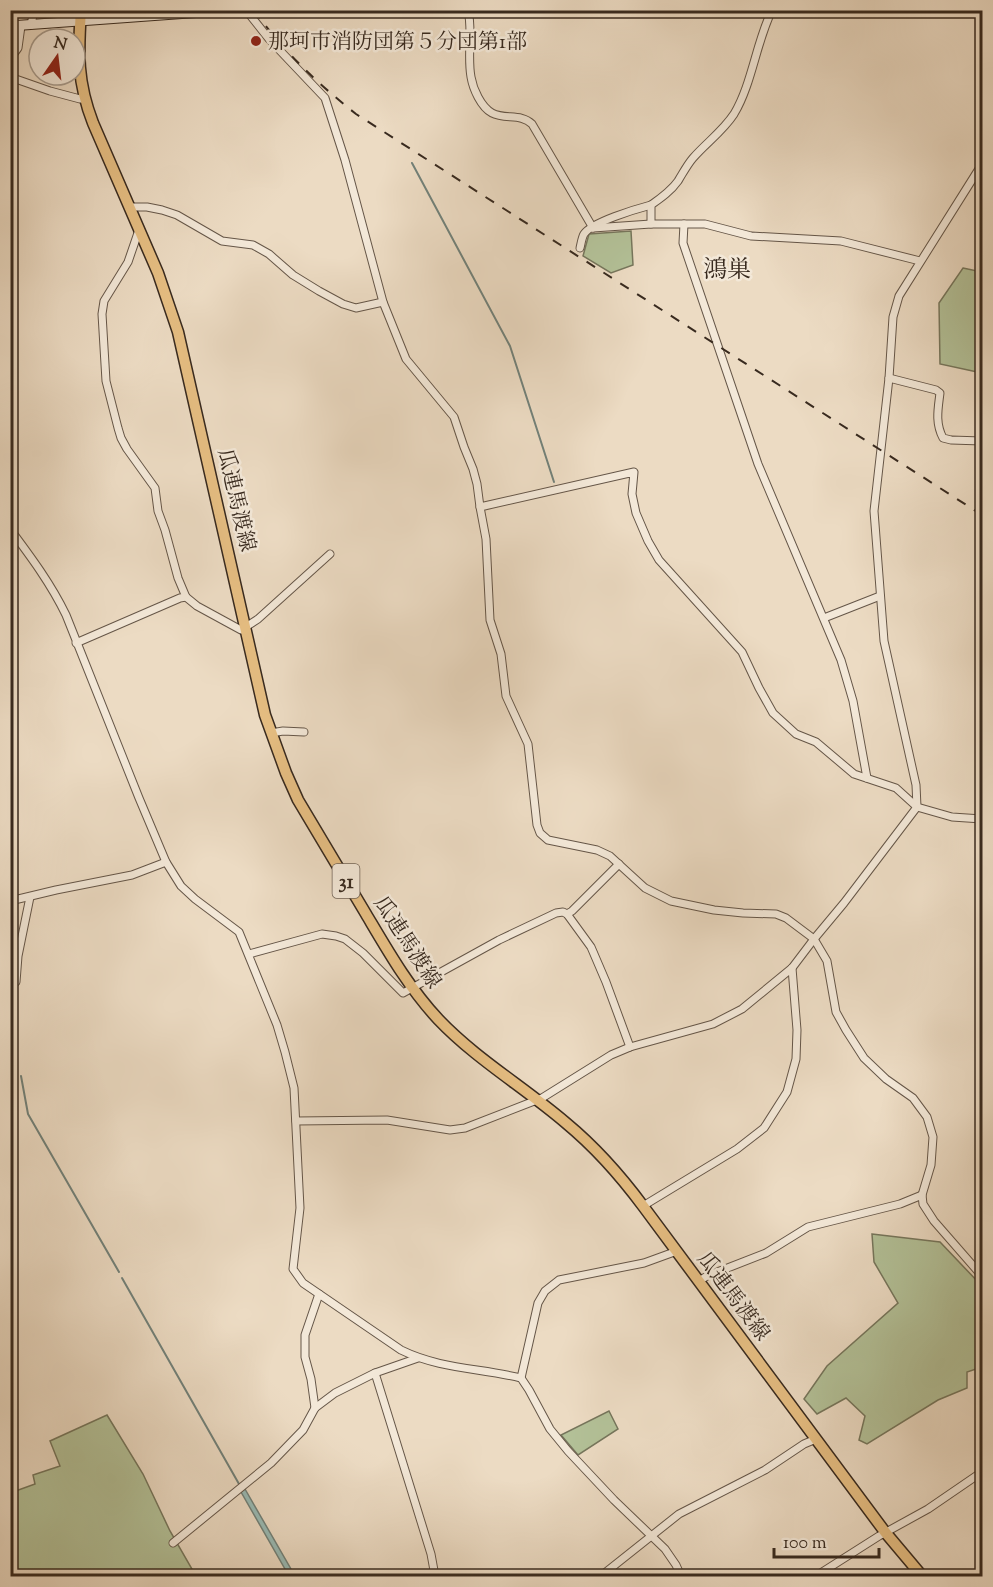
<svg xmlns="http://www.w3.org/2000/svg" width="993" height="1587" viewBox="0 0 993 1587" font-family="'Sorts Mill Goudy','Noto Serif JP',serif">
	<rect width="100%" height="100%" fill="#ecdbc3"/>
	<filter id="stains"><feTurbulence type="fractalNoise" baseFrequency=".00333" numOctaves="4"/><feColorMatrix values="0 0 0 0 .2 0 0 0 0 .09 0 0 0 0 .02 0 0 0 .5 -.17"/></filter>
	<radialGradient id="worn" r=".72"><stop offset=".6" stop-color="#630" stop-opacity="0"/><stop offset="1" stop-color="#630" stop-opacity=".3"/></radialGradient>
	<g fill="#b3c198" stroke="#76765c" stroke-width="1.5">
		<path d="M631 231 633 265 611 273 583 256 589 234Z"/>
		<path d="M963 268 982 272V373L940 364 939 303Z"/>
		<path d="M872 1234 940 1242 979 1283 982 1292V1367L967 1372V1388L938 1400 867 1444 859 1440 865 1416 846 1398 817 1414 804 1399 827 1366 898 1303 874 1262Z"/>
		<path d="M609 1411 618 1429 578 1455 561 1435Z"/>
		<path d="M107 1415 143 1474 170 1531 196 1576H11L10 1493 35 1484 33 1475 60 1466 50 1441Z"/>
	</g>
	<path fill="#99bbb5" stroke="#728179" stroke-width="1.5" d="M245 1489 295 1576H289L241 1492Z"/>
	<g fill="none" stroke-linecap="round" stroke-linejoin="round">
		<g stroke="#728179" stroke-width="2">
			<path d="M412 163 510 346 554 482"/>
			<path d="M21 1076 28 1114 119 1272"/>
			<path d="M122 1278 239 1484"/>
		</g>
		<defs>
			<g id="street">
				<path d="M246 10 269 39 325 98 345 160 383 302 406 359 454 417 464 447 473 469 477 484 480 507 486 539 490 620 501 654 506 696 528 744 537 825 540 833 548 840 597 850 610 856 645 888 671 901 714 910 743 913 776 914 786 918 814 939 827 961 836 1012 846 1030 864 1058 886 1079 913 1098 927 1117 933 1137 931 1165 922 1195 923 1204 934 1221 982 1276"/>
				<path d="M468 10C473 32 467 55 471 77 473 89 481 107 492 113 505 120 521 113 532 124L593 228"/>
				<path d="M31 25 34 10"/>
				<path d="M10 59 18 48 21 26"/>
				<path d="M10 77 50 91 80 99 84 98"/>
				<path d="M129 207H147L162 210 177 215 222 241 253 245 269 254 293 275 319 291 343 304 356 308 383 302"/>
				<path d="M651 224V205C661 198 671 191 678 181 683 173 687 165 693 158 706 143 723 131 734 114 752 84 756 43 772 10"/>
				<path d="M684 224 683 243 758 464 841 660 853 701 867 778"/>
				<path d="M593 228 651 224H705L751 236 841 241 920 261"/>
				<path d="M139 230 128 262 104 301 102 314 106 381 118 428 121 438 127 449 155 488 158 511 165 530 178 578 186 597 197 606 241 630 258 619 330 554"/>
				<path d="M580 248C581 244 582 237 584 234 592 222 636 209 651 205"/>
				<path d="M889 378 936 390 940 393C938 409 935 423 943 438L951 440 982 441"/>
				<path d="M480 507 634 472 632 494 636 513 648 541 659 560 742 652 759 688 773 713 796 734 816 742 854 774 896 788 917 807 952 817 982 819"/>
				<path d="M10 529C31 557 51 584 66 615L139 798 166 862 181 886 195 899 239 932 277 1025 285 1052 294 1088 300 1208 293 1269 303 1283 401 1350C440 1369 479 1368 521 1378L529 1390 550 1429 568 1451 614 1500 665 1549 676 1565 681 1576"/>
				<path d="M824 618 880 596"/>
				<path d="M76 643 180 598 186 597"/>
				<path d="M271 733 283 731 304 732"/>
				<path d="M10 901 56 890 132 875 166 862"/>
				<path d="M567 914 572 911 619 864"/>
				<path d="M249 954 322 934 336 936 345 939 363 953 403 993 499 940 556 913 563 912 567 914 591 947 606 982 630 1047"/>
				<path d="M10 986 16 982 18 956 30 897"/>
				<path d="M296 1121 387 1120 450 1130 465 1128 542 1098 611 1055 630 1047 713 1024 742 1009 792 968 814 939 844 903 917 807 916 785 884 641 874 511 889 378 893 317 899 296 982 164"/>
				<path d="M643 1206 737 1149 764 1128 787 1092 796 1059 797 1030 792 968"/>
				<path d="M699 1281 707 1276 766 1253 808 1227 900 1204 922 1195"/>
				<path d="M375 1373 431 1554 435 1576"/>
				<path d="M521 1378 538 1303 545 1291 559 1280 644 1263 677 1251"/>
				<path d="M315 1408 311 1379 305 1357V1335L319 1294"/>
				<path d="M173 1543 271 1463 303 1430 315 1408 335 1393 375 1373 418 1358"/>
				<path d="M601 1576 679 1514 765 1470 804 1444 816 1439"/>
				<path d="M816 1576 879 1536 928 1509 982 1472"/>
			</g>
			<path id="secondary" d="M10 26 230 10"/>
			<path id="primary" d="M81 10C78 53 77 82 93 123L158 273 178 332 265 715 286 773 298 800C321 838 343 876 366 914 388 951 409 988 438 1019 476 1059 524 1087 566 1123 595 1147 620 1175 643 1206L885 1532 922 1576"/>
		</defs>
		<use href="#street" stroke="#655648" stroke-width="9"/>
		<use href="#secondary" stroke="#382a1f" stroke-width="11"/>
		<use href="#primary" stroke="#382a1f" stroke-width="13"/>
		<use href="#street" stroke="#f3e8d8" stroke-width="7"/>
		<use href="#secondary" stroke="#f3e8d8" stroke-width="9"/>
		<use href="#primary" stroke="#e6be82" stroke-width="10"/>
		<path stroke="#382a1f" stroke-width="2" stroke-dasharray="10 10" stroke-linecap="butt" d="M254 10C283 51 317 83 356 114L982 515"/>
	</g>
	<circle fill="#8f2418" stroke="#f3e8d8" stroke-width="2" cx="256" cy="41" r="6"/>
	<g text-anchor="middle" stroke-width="5" stroke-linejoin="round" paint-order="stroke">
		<rect fill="#f3e8d8" stroke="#706356" stroke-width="1.5" x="332.5" y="864" width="27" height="34" rx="4.5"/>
		<g font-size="20" font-weight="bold" fill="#382a1f">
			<text x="346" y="888">31</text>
		</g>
		<g font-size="21" fill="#382a1f" stroke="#f3e8d8" text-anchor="start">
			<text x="268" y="48">那珂市消防団第５分団第1部</text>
		</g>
		<g font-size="21" fill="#382a1f" stroke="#f3e8d8">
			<text transform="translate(237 500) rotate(77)" y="7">瓜連馬渡線</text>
			<text transform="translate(408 942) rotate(57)" y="7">瓜連馬渡線</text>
			<text transform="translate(734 1296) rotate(53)" y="7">瓜連馬渡線</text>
		</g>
		<g font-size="24" fill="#382a1f" stroke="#f3e8d8">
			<text x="727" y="277">鴻巣</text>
		</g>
	</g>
	<rect width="993" height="1587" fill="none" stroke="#ecdbc3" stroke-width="36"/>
	<rect x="12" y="12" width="969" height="1563" fill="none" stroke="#382a1f" stroke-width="3"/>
	<rect x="18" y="18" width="957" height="1551" fill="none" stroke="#382a1f" stroke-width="1.5"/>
	<g transform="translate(57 57) rotate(14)"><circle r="28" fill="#f3e8d8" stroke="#a89c8e" stroke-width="1.5"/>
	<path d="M0-4.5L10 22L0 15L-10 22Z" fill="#8f2418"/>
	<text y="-9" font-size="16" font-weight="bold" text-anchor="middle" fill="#382a1f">N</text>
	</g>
	<path d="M774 1548v9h105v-9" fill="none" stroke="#382a1f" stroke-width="3"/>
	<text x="783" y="1548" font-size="18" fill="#382a1f" stroke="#f3e8d8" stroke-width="4.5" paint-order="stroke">100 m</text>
	<rect width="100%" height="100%" filter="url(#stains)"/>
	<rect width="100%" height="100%" fill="url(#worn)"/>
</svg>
